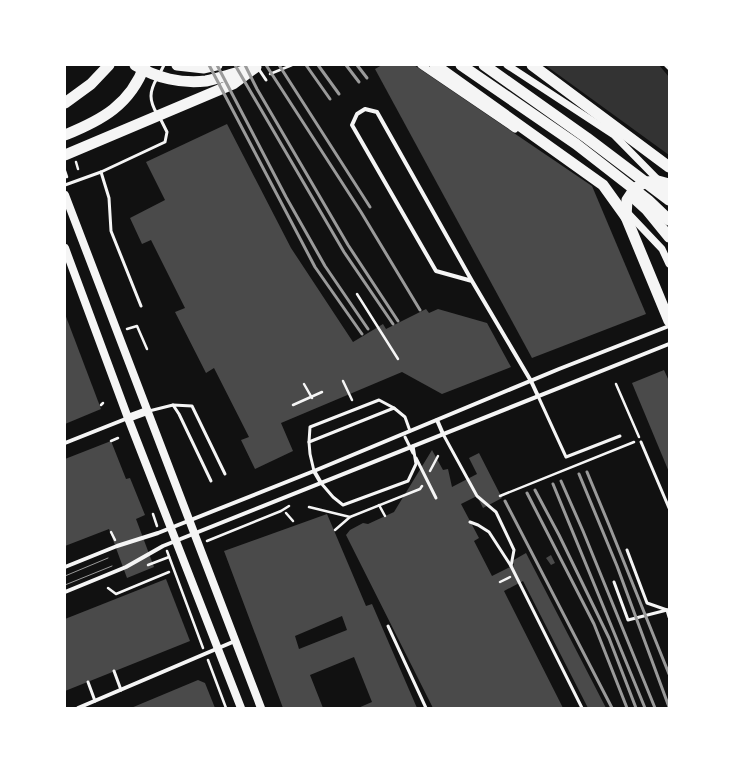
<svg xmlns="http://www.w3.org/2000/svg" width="734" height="773" viewBox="0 0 734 773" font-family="Jost,sans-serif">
	<rect width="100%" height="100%" fill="#111"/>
	<path fill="#333" d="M545 65H659L669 77V155Z"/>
	<g fill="#4a4a4a" fill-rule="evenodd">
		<path d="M382 65H414L592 186 646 314 532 358 375 69Z"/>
		<path d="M227 124 291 248 353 342 383 324 386 329 426 309 429 313 438 309 487 323 511 367 442 394 402 372 281 423 293 451 255 469 241 440 249 437 214 368 206 373 175 312 185 308 151 240 142 244 130 218 165 200 146 162Z"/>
		<path d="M65 314 101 409 65 424Z"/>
		<path d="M664 370 669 381V472L632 383Z"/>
		<path d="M111 441 126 479 130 478 145 515 136 519 154 567 127 578 109 529 65 546V459Z"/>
		<path d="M432 450 443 470 448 469 452 487 477 474 469 458 479 453 502 498 483 508 477 496 461 504 479 538 474 541 492 576 514 565 512 561 526 553 606 708H588L523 581 504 591 563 708H433L346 535 350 530 363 523 368 524 394 512Z"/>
		<path d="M327 514 366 606 372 604 417 708H358L372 702 354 657 310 675 323 708H283L224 551ZM342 616 347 630 299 649 295 636Z"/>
		<path d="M551 555 555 563 551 565 546 558Z"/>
		<path d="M166 579 190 641 65 691V619Z"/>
		<path d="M198 680 205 683 215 708H131Z"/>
	</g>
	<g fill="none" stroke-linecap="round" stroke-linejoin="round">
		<g stroke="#f5f5f5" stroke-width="2.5">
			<path d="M665 65 669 69"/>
			<path d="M270 74 292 65"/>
			<path d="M76 162 78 169"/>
			<path d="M65 171 67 177"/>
			<path d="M357 294 398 359"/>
			<path d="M127 329 137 326 147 349"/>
			<path d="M343 381 352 400"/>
			<path d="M304 384 312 398"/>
			<path d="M616 384 639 437"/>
			<path d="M101 405 103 403"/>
			<path d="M293 405 322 392"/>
			<path d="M111 441 118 438"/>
			<path d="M430 471 438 456"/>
			<path d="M500 496 634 442"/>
			<path d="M379 505 385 516"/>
			<path d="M309 507 350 517 420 489 422 486"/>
			<path d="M286 513 293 521"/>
			<path d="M153 514 157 526"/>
			<path d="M335 530 350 517"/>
			<path d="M111 532 115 540"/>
			<path d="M207 541 281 511 289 506"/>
			<path d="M167 551 203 648"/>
			<path d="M148 565 169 557"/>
			<path d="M500 582 510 577"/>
			<path d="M108 588 116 594 169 572"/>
			<path d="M208 660 226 708"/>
		</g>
		<g stroke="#f5f5f5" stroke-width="3">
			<path d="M258 68 266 80"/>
			<path d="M160 73 164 65"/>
			<path d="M157 114C149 100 149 92 157 78"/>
			<path d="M101 172 109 198 111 231 141 306"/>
			<path d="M65 185 101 172 165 142 167 132 160 118"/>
			<path d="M538 396 566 457 620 436"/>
			<path d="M173 405 179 414 211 481"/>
			<path d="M149 411 173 405 192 406 225 474"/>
			<path d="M443 434 477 496 496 512 514 550 511 566"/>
			<path d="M405 437 413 453"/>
			<path d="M309 442 310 427 379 400 394 408"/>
			<path d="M641 442 669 508"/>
			<path d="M416 458 436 498"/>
			<path d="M314 471 310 454 309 442 394 408 405 417 410 431"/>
			<path d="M321 483 333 497 343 505 408 481 416 464 413 446"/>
			<path d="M470 522 478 525 489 532 511 566 582 708"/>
			<path d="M627 550 647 603 667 610"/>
			<path d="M614 582 628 620 667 610"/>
			<path d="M667 610 669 617"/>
			<path d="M388 626 426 708"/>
			<path d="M114 671 121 690"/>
			<path d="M88 682 95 701"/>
		</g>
		<g stroke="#f5f5f5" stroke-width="4">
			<path d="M472 281 436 271 352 125 357 114 365 109 377 112 472 281 531 381 538 396"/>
			<path d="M437 420 443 434"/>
			<path d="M65 443 128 418"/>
			<path d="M314 471 321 483"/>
			<path d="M65 567 117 546 158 533 314 471 559 369 669 326"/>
			<path d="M65 592 126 567 163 546 669 344"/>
			<path d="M78 708 235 641"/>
		</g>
		<g stroke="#f5f5f5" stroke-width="7">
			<path d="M421 65 515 129"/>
			<path d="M507 65 614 135 669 191"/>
			<path d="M625 210 662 249 669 264"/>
		</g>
		<g stroke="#f5f5f5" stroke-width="8">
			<path d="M65 195 261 708"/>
			<path d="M65 248 128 418 241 708"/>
			<path d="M128 418 147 411"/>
		</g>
		<g stroke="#f5f5f5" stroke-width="11">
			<path d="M135 65C156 78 182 84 206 81 220 78 234 73 248 70"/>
			<path d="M177 65 204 68 217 65"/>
			<path d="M435 65 603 185 626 217 669 321"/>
			<path d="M461 65 576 144 648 200 669 220"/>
			<path d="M484 65 587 138 669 200"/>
			<path d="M532 65 669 167"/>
			<path d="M65 103 91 84 109 65"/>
			<path d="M65 135C102 120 130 105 145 65"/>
			<path d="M65 155 233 84 256 67"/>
			<path d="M636 200 647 210 669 237"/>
			<path d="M626 217 627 200 635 188 646 182 658 181 669 184"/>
		</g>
		<g stroke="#9a9a9a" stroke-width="1">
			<path d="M65 576 108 558"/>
			<path d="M65 585 112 566"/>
		</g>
		<g stroke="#9a9a9a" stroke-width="3">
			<path d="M209 65 315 267 362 334"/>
			<path d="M217 65 286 197 325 266 368 329"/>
			<path d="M235 65 344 252 393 324"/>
			<path d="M245 65 257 89 348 245 398 321"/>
			<path d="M266 65 361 212 420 310"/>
			<path d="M279 65 370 207"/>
			<path d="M306 65 330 99"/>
			<path d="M318 65 339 94"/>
			<path d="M346 65 359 82"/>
			<path d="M357 65 367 78"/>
			<path d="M587 472 609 525 669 674"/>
			<path d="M579 474 617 566 669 707"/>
			<path d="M561 481 583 531 655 708"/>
			<path d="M553 484 645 708"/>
			<path d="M535 490 559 535 609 638 636 708"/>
			<path d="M527 493 594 624 627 708"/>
			<path d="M505 501 612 708"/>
		</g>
	</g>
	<rect width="734" height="773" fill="none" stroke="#ffffff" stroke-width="132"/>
</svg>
